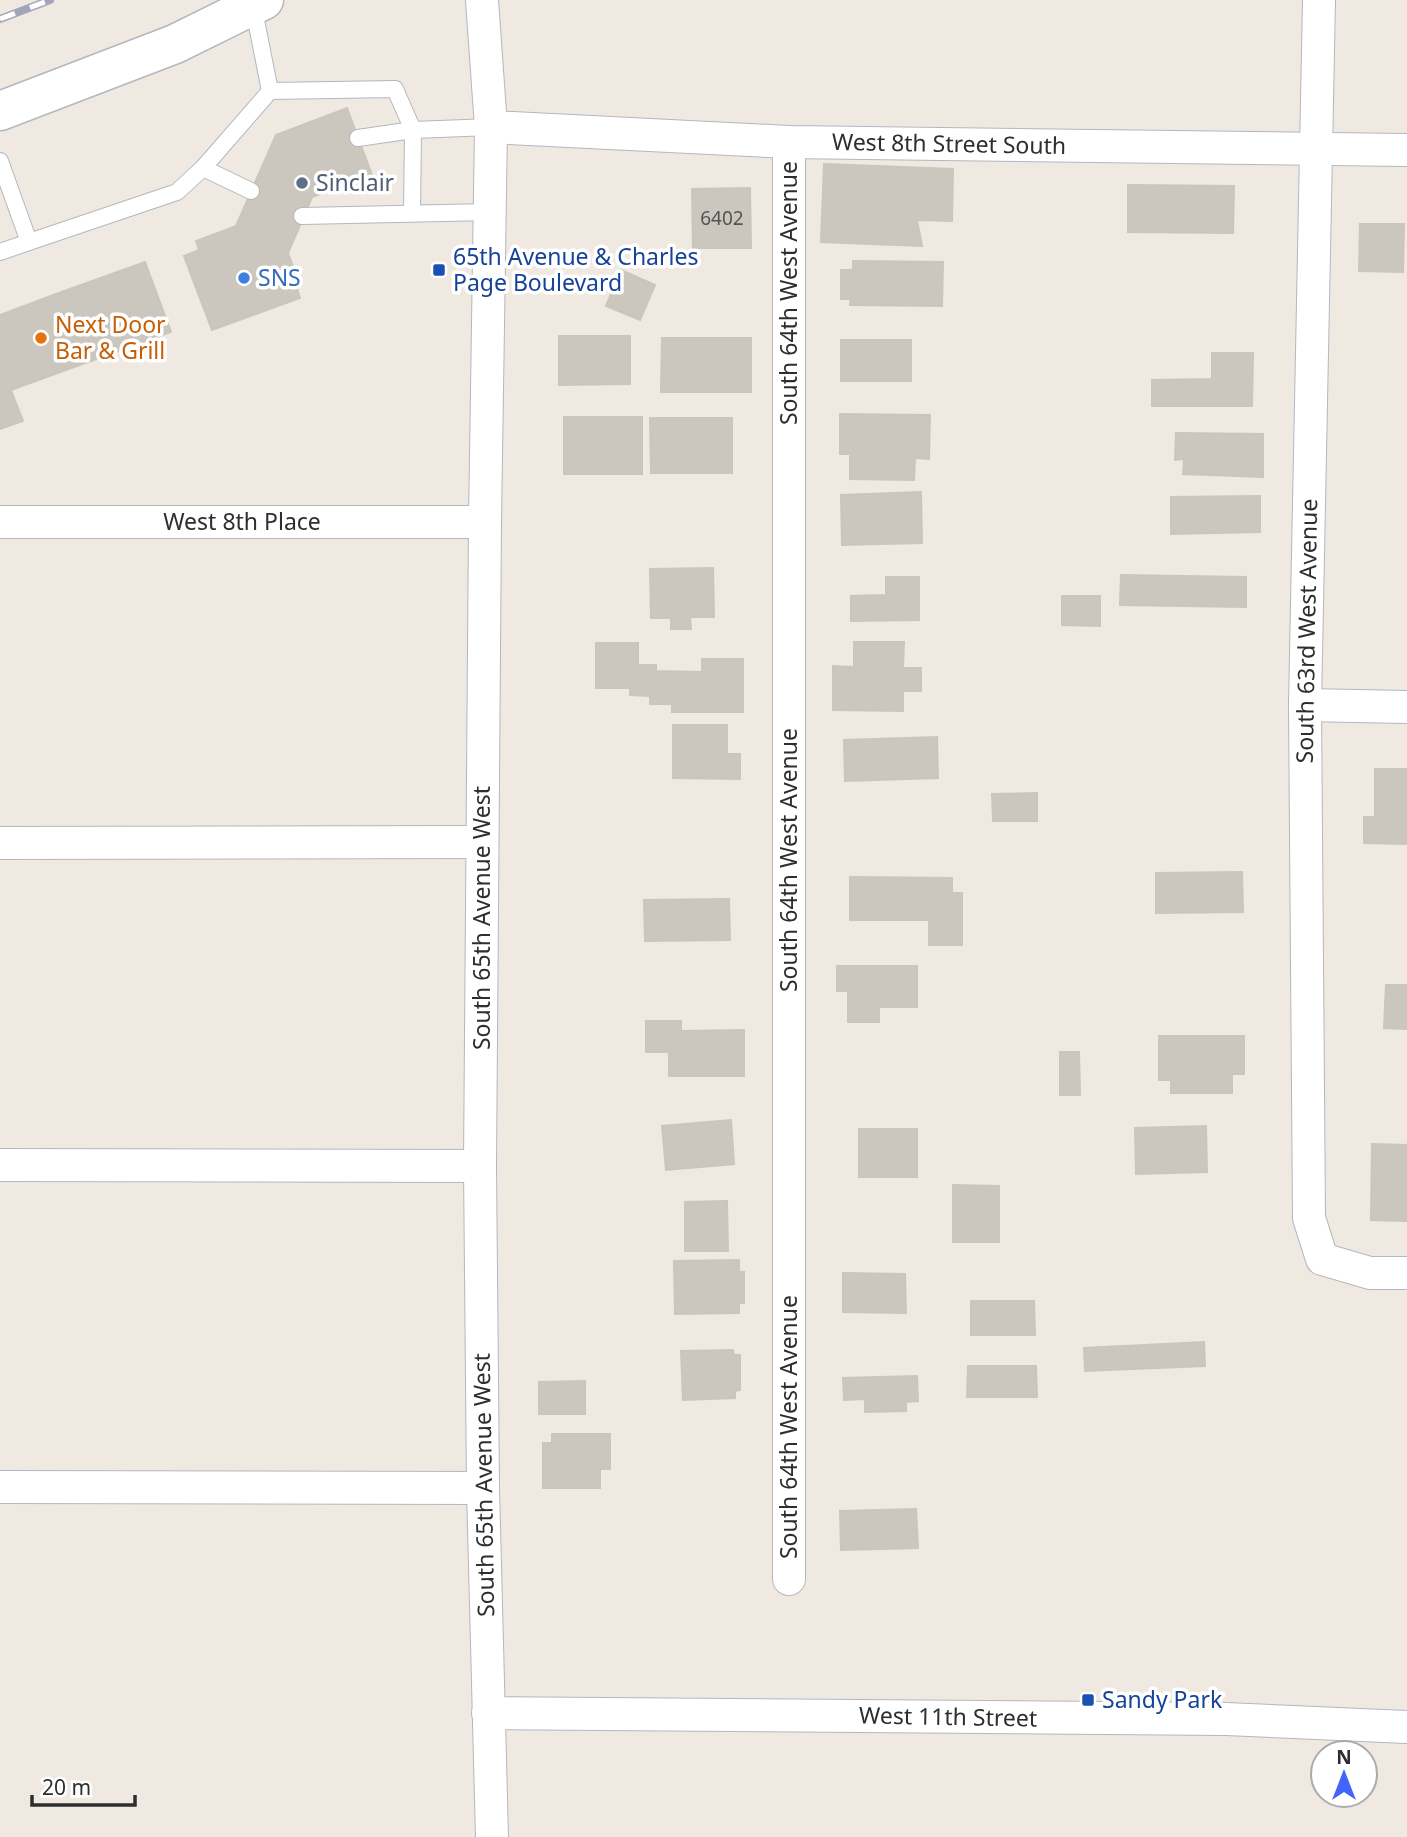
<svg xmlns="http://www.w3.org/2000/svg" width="1407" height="1837" viewBox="0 0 1407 1837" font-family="'Noto Sans',sans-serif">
	<rect width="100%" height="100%" fill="#efe9e1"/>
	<g fill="#cbc7bf" stroke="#cbc5ba" stroke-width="2">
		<path d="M347 108 372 175 312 197 288 253 236 226 276 135Z"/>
		<path d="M824 164 953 169 952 221 917 220 922 246 821 242Z"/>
		<path d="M1128 185 1234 186 1233 233 1128 232Z"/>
		<path d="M750 188 751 248H693L692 189Z"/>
		<path d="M1360 224H1404L1403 272 1359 271Z"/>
		<path d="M236 226 288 253 297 277 294 279 300 298 212 330 184 256 199 250 196 241Z"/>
		<path d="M853 261 943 262 942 306 850 305 851 299H841V270H853Z"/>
		<path d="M145 262 171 332 91 361 64 291Z"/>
		<path d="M621 270 655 285 640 320 606 306Z"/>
		<path d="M64 291 91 361 11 390 0 362V315Z"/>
		<path d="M559 336H630V384L559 385Z"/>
		<path d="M662 338H751V392H661Z"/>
		<rect x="841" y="340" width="70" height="41"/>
		<path d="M1212 353H1253L1252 406H1152V380L1212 379Z"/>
		<path d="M0 362 23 421 0 429Z"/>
		<path d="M840 414 930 415 929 459 915 458 914 480 850 479V454H840Z"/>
		<rect x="564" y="417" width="78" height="57"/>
		<path d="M650 418H732V473H651Z"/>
		<path d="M1176 433 1263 434V477L1183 474 1184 459 1175 460Z"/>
		<path d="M921 492 922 543 842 545 841 495Z"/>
		<path d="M1260 496V532L1171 534V497Z"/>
		<path d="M713 568 714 617H690L691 629H671V618H651L650 569Z"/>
		<path d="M1121 575 1246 577V607L1120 605Z"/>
		<path d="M886 577H919V620L851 621V596L886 595Z"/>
		<path d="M1062 596H1100V626L1062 625Z"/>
		<path d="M854 642H904L903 668H921V691H903V711L833 710V666L854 667Z"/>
		<path d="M596 643H638V665H656V671L702 672V659H743V712H672V704H650V696L630 695V688H596Z"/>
		<path d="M673 725H727V754H740V779L673 778Z"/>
		<path d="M937 737 938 778 845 781 844 740Z"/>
		<path d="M1375 769H1407V844L1364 843V817H1375Z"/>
		<path d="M1037 793V821H993L992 794Z"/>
		<path d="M1242 872 1243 912 1156 913V873Z"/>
		<path d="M850 877 952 878V893H962V945H929V920H850Z"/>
		<path d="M729 899 730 940 645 941 644 900Z"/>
		<path d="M837 966H917V1007H879V1022H848V991H837Z"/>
		<path d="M1386 985H1407V1029L1384 1028Z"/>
		<path d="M646 1021H681V1031L744 1030V1076H669V1052H646Z"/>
		<path d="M1159 1036H1244V1074H1232V1093H1171V1080H1159Z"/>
		<path d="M1060 1052H1079L1080 1095H1060Z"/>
		<path d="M731 1120 734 1164 666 1170 662 1126Z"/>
		<path d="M1206 1126 1207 1172 1136 1174 1135 1128Z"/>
		<rect x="859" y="1129" width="58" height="48"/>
		<path d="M1372 1144 1407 1145V1221L1371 1220Z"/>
		<path d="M953 1185 999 1186V1242H953Z"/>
		<path d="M727 1201 728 1251H685V1202Z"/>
		<path d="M739 1260V1272H744V1303H739V1313L675 1314 674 1261Z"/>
		<path d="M843 1273 905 1274 906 1313 843 1312Z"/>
		<path d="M971 1301H1034L1035 1335H971Z"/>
		<path d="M1204 1342 1205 1366 1085 1371 1084 1348Z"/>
		<path d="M733 1350 734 1355H740V1390L735 1391V1398L683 1400 681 1351Z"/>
		<path d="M968 1366H1036L1037 1397H967Z"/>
		<path d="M917 1376 918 1401 906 1402V1411L865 1412V1399L844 1400 843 1378Z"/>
		<path d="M585 1381V1414H539V1382Z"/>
		<path d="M552 1434H610V1469H600V1488H543V1443H552Z"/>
		<path d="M916 1509 918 1548 841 1550 840 1511Z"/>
	</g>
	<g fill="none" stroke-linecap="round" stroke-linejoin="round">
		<defs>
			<g id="lane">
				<path d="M270 91 395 89 413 130 491 127"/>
				<path d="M358 138 413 130 412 213"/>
				<path d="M0 161 29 242 0 252"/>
				<path d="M203 168 251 191"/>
				<path d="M302 216 490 212"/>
				<path d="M29 242 177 192 203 168 270 91 253 5"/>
			</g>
			<g id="street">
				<path d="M482 0 491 127 485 522 480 1166 483 1488 492 1837"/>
				<path d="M1319 0 1305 705 1309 1218 1322 1259 1370 1273H1407"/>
				<path d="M491 127 789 142 1407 150"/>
				<path d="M0 522H485"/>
				<path d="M1305 705 1407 707"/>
				<path d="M0 843 482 842"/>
				<path d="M0 1165 480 1166"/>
				<path d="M0 1487 483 1488"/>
				<path d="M789 1579V142"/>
				<path d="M488 1713 1226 1719 1407 1727"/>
			</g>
			<path id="secondary" d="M0 111 175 44 264 0"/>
		</defs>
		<use href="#lane" stroke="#b4b7c1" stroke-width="18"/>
		<use href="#street" stroke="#b4b7c1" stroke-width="34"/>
		<use href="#secondary" stroke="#b4b7c1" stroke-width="41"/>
		<use href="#lane" stroke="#fff" stroke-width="16"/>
		<use href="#street" stroke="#fff" stroke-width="32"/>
		<use href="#secondary" stroke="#fff" stroke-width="38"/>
		<defs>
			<path id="rail" d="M0 19 50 0"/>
		</defs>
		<use href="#rail" stroke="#a3a6b8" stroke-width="8"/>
		<use href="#rail" stroke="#fff" stroke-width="5" stroke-dasharray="16" stroke-linecap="butt"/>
	</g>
	<circle fill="#5c6f8a" stroke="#fff" stroke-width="2.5" cx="302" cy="183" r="7"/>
	<g fill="#1a4fb4" stroke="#fff" stroke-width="2.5">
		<rect x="432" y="263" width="14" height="14" rx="3.5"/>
		<rect x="1081" y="1693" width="14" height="14" rx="3.5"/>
	</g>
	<circle fill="#3f7fe0" stroke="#fff" stroke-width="2.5" cx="244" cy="278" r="7"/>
	<circle fill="#e8710a" stroke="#fff" stroke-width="2.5" cx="41" cy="338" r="7"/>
	<g text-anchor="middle" stroke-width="7" stroke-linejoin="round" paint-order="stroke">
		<g font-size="19" fill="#555452">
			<text x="722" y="225">6402</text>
		</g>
		<g font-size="23" fill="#2e2e2e" stroke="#fff">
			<text transform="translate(949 144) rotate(1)" y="8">West 8th Street South</text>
			<text transform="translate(789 293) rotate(-90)" y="8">South 64th West Avenue</text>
			<text x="242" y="530">West 8th Place</text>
			<text transform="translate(1307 631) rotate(-89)" y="8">South 63rd West Avenue</text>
			<text transform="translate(789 860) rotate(-90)" y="8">South 64th West Avenue</text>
			<text transform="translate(482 918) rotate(-90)" y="8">South 65th Avenue West</text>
			<text transform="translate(789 1427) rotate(-90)" y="8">South 64th West Avenue</text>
			<text transform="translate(484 1485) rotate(-91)" y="8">South 65th Avenue West</text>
			<text transform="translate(948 1717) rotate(1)" y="8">West 11th Street</text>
		</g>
		<g font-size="23" fill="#4e5e75" stroke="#fff" text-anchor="start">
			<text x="316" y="191">Sinclair</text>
		</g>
		<g font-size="23" fill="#164399" stroke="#fff" text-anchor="start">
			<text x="453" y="265">65th Avenue &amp; Charles<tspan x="453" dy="26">Page Boulevard</tspan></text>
			<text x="1102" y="1708">Sandy Park</text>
		</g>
		<g font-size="23" fill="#366cbe" stroke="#fff" text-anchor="start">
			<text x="258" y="286">SNS</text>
		</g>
		<g font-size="23" fill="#c56008" stroke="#fff" text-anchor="start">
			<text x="55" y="333">Next Door<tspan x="55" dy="26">Bar &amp; Grill</tspan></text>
		</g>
	</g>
	<g transform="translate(1344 1774)"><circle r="33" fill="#ffffff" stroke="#ababab" stroke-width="2"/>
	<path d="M0-5L12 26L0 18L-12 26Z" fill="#4264fb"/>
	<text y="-10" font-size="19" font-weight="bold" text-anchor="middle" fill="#2e2e2e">N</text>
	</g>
	<path d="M32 1795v10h103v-10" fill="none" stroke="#2e2e2e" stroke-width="3.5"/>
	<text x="42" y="1795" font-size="21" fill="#2e2e2e" stroke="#ffffff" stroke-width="5" paint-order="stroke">20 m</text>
</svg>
